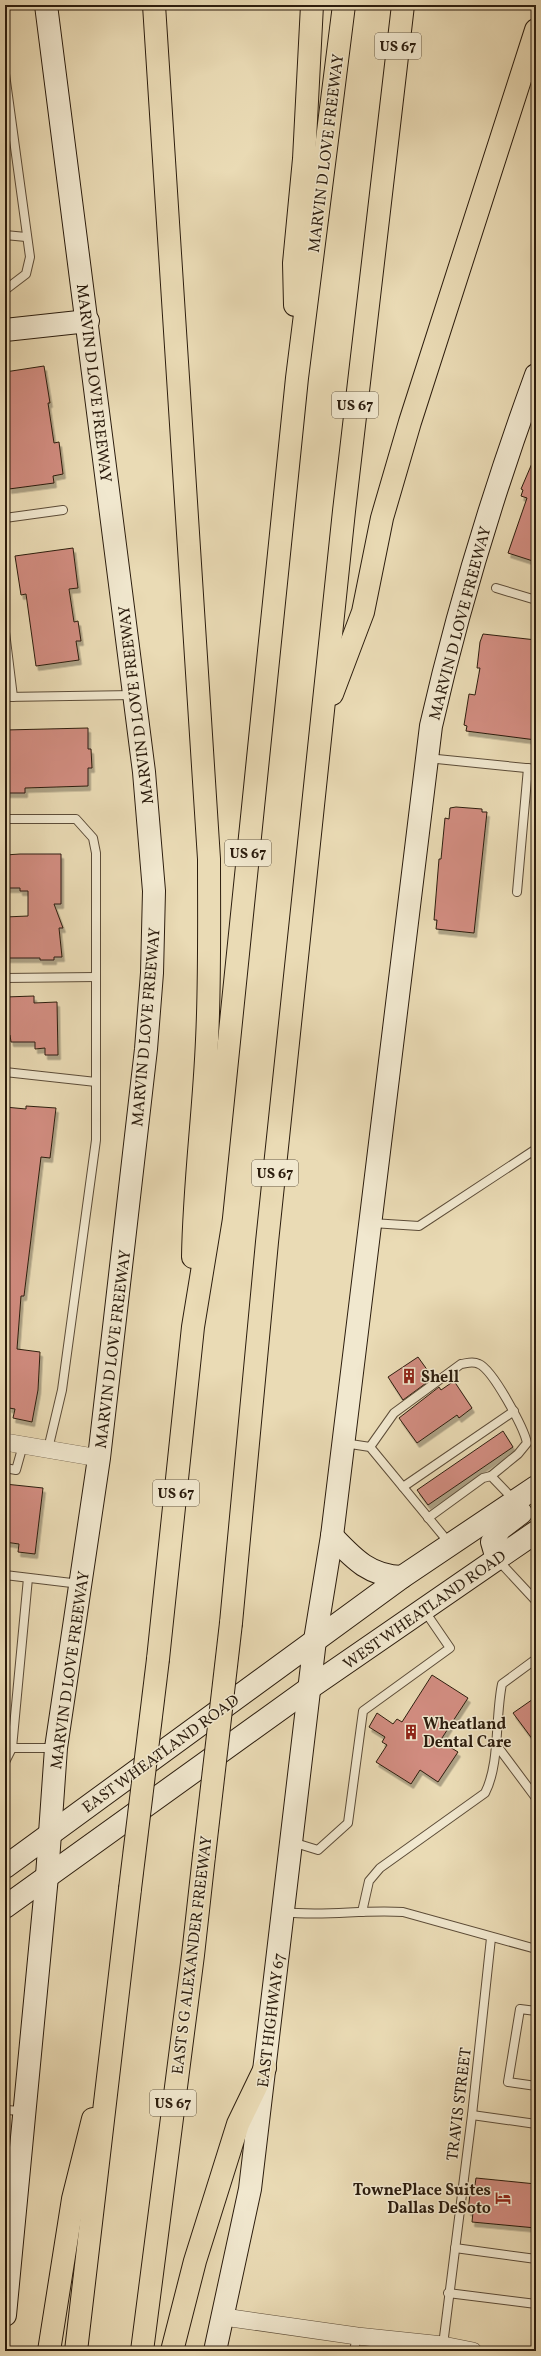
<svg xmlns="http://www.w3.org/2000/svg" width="541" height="2356" viewBox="0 0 541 2356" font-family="Vollkorn,serif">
	<defs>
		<filter id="shadow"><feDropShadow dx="2.5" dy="4.5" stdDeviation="0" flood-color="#0004"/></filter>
	</defs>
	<rect width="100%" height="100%" fill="#eadbb5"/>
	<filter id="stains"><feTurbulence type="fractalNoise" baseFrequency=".005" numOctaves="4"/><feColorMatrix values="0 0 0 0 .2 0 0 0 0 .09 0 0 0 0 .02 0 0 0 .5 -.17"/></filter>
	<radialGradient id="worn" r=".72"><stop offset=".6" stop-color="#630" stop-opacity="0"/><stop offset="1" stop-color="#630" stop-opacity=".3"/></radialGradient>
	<g fill="#d28d81" stroke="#2c1d0e" filter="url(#shadow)">
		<path d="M44 366 50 403H48L54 443 59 442 63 474 53 476 54 483 9 489V483H5V443H9L5 413V372Z"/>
		<path d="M536 454V562L508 553 527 498 521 496 523 490 521 489Z"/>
		<path d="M73 548 78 588 69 589 74 622 78 621 81 641H76L79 660 36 666 26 594 21 595 15 556Z"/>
		<path d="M483 634 536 640V740L466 731 467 726 464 725 469 694 475 695 480 668H477L480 642Z"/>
		<path d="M88 728V749H91L92 768H88V786L25 788V793H5V730Z"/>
		<path d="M456 807 482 809V812H487L474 933 436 929 437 920H434L439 859H441L445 818 449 819 450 808Z"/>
		<path d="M20 854H61V904H54L63 928H59L62 957H54V960H40V958H5V917L28 916V891H20V888H5V855Z"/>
		<path d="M34 996V1003L57 1002 58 1055H45V1048L35 1049V1042H11L10 1035 5 1036V997Z"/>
		<path d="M26 1106 56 1108 50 1158 41 1157 24 1296H21L17 1349 40 1352 38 1390 32 1422 13 1418 15 1409 9 1408V1404L5 1403V1107L26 1109Z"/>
		<path d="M418 1357 433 1378 403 1400 388 1377Z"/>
		<path d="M454 1381 472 1408 459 1418 457 1415 417 1443 399 1418 439 1387 441 1390Z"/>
		<path d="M503 1431 513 1447 428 1505 417 1490Z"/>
		<path d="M5 1484 43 1488 35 1554 18 1552 19 1544 5 1542Z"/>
		<path d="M432 1675 468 1698 440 1741 458 1752 438 1782 420 1770 411 1784 376 1762 387 1745 382 1742 385 1737 369 1727 377 1713 393 1724 397 1719 402 1722Z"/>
		<path d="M536 1697V1744L513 1713Z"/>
		<path d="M476 2178 536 2184V2228L472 2222 473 2212 468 2211 471 2185H475Z"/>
	</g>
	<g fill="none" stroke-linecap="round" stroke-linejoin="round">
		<defs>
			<g id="lane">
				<path d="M5 74 30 257 26 274 5 290"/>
				<path d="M5 235 26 237"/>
				<path d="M5 518 63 510"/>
				<path d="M496 588 536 600"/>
				<path d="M5 632 13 697"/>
				<path d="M5 697 134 695"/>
				<path d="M427 758 536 769"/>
				<path d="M5 819H76L93 838 96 853V1140L62 1390 48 1449"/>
				<path d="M517 892 528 768"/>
				<path d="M5 978 96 977"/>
				<path d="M5 1072 96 1082"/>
				<path d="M372 1223 419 1226 536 1149"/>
				<path d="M344 1443 370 1447 450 1544"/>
				<path d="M370 1447 394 1413 461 1364C468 1363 473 1361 479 1364 493 1370 524 1428 527 1443L518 1454 491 1476"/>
				<path d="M5 1468 16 1470 23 1445"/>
				<path d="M403 1487 514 1411"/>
				<path d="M428 1518 483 1478 491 1476 514 1500"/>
				<path d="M497 1559 536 1601"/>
				<path d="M5 1575 80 1584"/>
				<path d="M28 1578 12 1748H55"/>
				<path d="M495 1743 536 1798"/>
				<path d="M5 1747 12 1748 5 1762"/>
				<path d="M292 1842 318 1850 348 1823 363 1711 450 1648 424 1610"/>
				<path d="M284 1912C324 1917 363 1909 403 1912L536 1949"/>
				<path d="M362 1912 369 1881 380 1868 485 1793C500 1764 495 1718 502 1684L536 1659"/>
				<path d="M536 2011 520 2009 508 2082 536 2086"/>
				<path d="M5 2110 24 2111"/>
				<path d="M472 2115 536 2124"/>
				<path d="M455 2248 536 2259"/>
				<path d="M448 2293 536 2304"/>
				<path d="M443 2345 472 2115 491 1938"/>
				<path d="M354 2351 357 2336"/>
			</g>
			<g id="street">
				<path d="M5 1442 99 1458"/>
				<path d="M224 2317 357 2336 443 2345 473 2351"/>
			</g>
			<g id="secondary">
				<path d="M5 330 88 321"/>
				<path d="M332 1536C353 1558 369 1576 402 1577"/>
				<path d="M497 1559 492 1542 500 1529 521 1513"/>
				<path d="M5 1867 402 1577 536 1487"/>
				<path d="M5 1907 311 1687 536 1532"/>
				<path d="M5 2315 47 1876 56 1748 99 1458 146 1049 152 973 154 891 144 772 46 5"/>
				<path d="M215 2351 250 2189 315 1640 332 1536 431 726C458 607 494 490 536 375"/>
			</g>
			<g id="highway">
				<path d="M154 5 209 859C209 919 210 980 207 1040 204 1113 194 1185 193 1257"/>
				<path d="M295 305 294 263 304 159 312 5"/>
				<path d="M332 694 363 612 382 518 410 422 536 30"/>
				<path d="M231 1623 267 1242 344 511 403 5"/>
				<path d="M158 1659 193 1327 211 1217 297 378 344 5"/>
				<path d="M49 2351 73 2199 93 2119"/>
				<path d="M76 2351 130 1889"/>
				<path d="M142 2351 193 1955 204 1856"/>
				<path d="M172 2351 195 2261 238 2124 265 2068"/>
			</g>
		</defs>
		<use href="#lane" stroke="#5c4c38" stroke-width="10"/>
		<use href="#street" stroke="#5c4c38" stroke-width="18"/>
		<use href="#secondary" stroke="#2c1d0e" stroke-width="24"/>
		<use href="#highway" stroke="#2c1d0e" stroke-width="24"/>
		<use href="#lane" stroke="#f1e8cf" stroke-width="8"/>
		<use href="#street" stroke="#f1e8cf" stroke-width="17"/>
		<use href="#secondary" stroke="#f1e8cf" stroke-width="22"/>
		<use href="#highway" stroke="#eadbb5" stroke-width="22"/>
		<defs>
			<g id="highway-bridge">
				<path d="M204 1856 231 1623"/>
				<path d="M130 1889 158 1659"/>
			</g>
		</defs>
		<use href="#highway-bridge" stroke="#2c1d0e" stroke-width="24" stroke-linecap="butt"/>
		<use href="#highway-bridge" stroke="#eadbb5" stroke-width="22"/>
	</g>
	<defs>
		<symbol id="building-bare" viewBox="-9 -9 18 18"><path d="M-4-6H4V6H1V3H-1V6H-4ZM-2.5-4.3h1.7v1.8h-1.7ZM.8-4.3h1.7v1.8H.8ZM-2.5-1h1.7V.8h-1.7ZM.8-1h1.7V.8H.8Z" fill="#8f2418" stroke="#f1e8cf" stroke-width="2.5" paint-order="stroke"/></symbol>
		<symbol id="hotel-bare" viewBox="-9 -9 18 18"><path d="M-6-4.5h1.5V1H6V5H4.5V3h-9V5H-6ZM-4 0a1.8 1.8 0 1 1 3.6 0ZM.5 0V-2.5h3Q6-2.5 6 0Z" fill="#8f2418" stroke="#f1e8cf" stroke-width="2.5" paint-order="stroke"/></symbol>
	</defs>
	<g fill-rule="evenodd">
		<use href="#building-bare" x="398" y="1365" width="22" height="22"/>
		<use href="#building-bare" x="400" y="1721" width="22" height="22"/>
		<use href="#hotel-bare" x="492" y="2187" width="22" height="22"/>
	</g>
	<g text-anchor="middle" stroke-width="3" stroke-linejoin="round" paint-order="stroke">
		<g fill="#f1e8cf" stroke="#675a48" stroke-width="1">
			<rect x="375" y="33" width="46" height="26" rx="3"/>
			<rect x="332" y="392" width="46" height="26" rx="3"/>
			<rect x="225" y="840" width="46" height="26" rx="3"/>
			<rect x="252" y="1160" width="46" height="26" rx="3"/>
			<rect x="153" y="1480" width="46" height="26" rx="3"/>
			<rect x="150" y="2090" width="46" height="26" rx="3"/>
		</g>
		<g font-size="15" font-weight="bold" fill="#2c1d0e">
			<text x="398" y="51">US 67</text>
			<text x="355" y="410">US 67</text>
			<text x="248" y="858">US 67</text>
			<text x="275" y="1178">US 67</text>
			<text x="176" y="1498">US 67</text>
			<text x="173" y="2108">US 67</text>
		</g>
		<g font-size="16" fill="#2c1d0e" stroke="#f1e8cf">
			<text transform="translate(325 153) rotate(-83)" y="6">MARVIN D LOVE FREEWAY</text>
			<text transform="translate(95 383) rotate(83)" y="6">MARVIN D LOVE FREEWAY</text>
			<text transform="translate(459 623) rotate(-75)" y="6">MARVIN D LOVE FREEWAY</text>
			<text transform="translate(135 705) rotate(-97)" y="6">MARVIN D LOVE FREEWAY</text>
			<text transform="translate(145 1027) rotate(-85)" y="6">MARVIN D LOVE FREEWAY</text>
			<text transform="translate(112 1349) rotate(-83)" y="6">MARVIN D LOVE FREEWAY</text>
			<text transform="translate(424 1609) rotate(-35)" y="6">WEST WHEATLAND ROAD</text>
			<text transform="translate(69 1670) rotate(-82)" y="6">MARVIN D LOVE FREEWAY</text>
			<text transform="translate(160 1753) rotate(-36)" y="6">EAST WHEATLAND ROAD</text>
			<text transform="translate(191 1955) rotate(-83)" y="6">EAST S G ALEXANDER FREEWAY</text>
			<text transform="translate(270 2020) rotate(-83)" y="6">EAST HIGHWAY 67</text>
			<text transform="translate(458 2104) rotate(-83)" y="6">TRAVIS STREET</text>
		</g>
		<g font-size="16" font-weight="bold" fill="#2c1d0e" stroke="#f1e8cf" text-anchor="start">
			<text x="421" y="1382">Shell</text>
			<text x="423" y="1729">Wheatland<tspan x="423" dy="18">Dental Care</tspan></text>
			<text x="491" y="2195" text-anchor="end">TownePlace Suites<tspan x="491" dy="18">Dallas DeSoto</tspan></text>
		</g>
	</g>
	<rect width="541" height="2356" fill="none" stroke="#eadbb5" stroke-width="20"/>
	<rect x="6" y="6" width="529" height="2344" fill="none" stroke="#2c1d0e" stroke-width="2"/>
	<rect x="10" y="10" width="521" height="2336" fill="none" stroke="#2c1d0e"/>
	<rect width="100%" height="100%" filter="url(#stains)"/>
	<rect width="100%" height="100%" fill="url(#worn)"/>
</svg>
